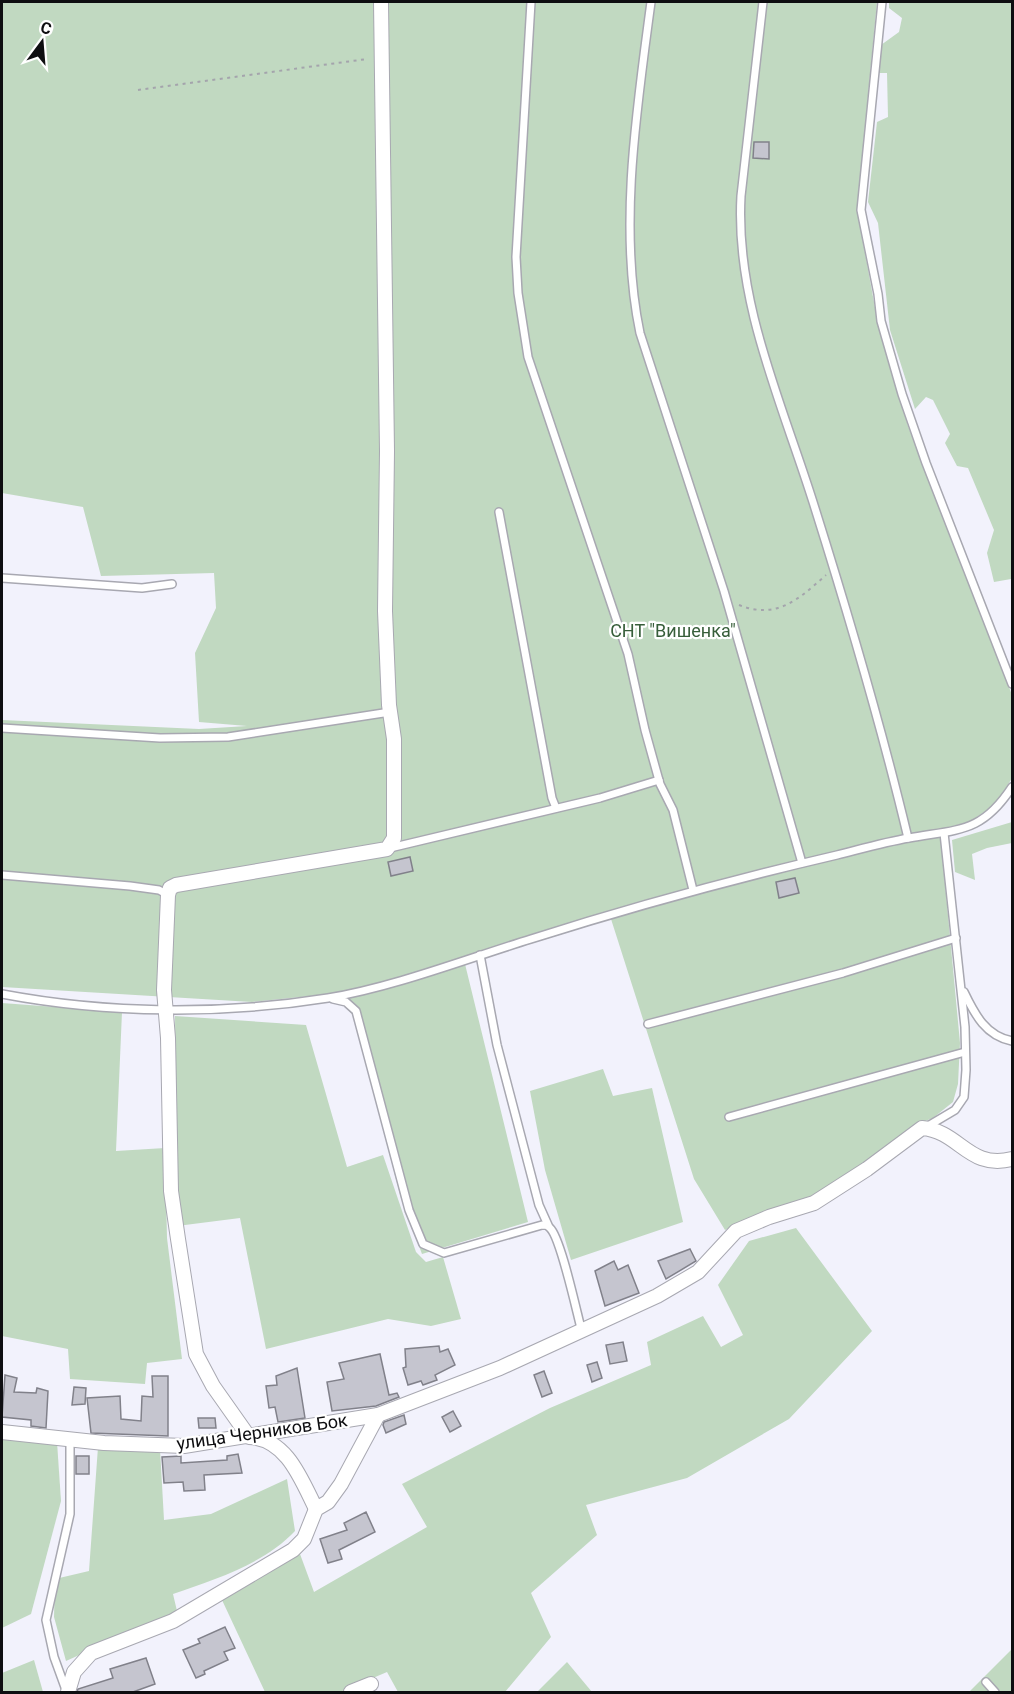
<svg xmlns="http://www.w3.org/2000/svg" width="1014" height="1694" viewBox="0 0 1014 1694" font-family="Roboto,sans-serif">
	<rect width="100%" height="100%" fill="#f2f2fc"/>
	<g fill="#c1d9c1">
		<path d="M2 2H877L857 209 878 324 908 426 1012 695V778L996 804 971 821 940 830 960 1043 958 1084 953 1102 933 1118 912 1126 861 1168 811 1199 752 1216 725 1230 694 1179 611 919 465 964 528 1222 422 1254 401 1198 353 1015 344 1006 320 995 252 1002 2 987V720L199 729 247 726 199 722 195 653 216 608 214 573 101 576 83 507 2 493Z"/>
		<path d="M889 2H1012V583L1011 579 994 582 987 553 994 530 968 468 957 466 945 443 950 434 933 400 926 397 915 409 890 330 878 223 868 202 877 122 888 117 887 73H879L881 45 899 32 902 18 889 8Z"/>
		<path d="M1012 822V843L987 848 972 854 975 880 955 872 952 840Z"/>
		<path d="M2 1003 122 1012 116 1151 165 1148 167 1238 182 1359 147 1363 145 1384 70 1379 68 1349 2 1336Z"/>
		<path d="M175 1016 306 1025 347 1167 383 1155 416 1252 426 1262 443 1257 461 1319 431 1326 388 1319 266 1349 240 1218 177 1226Z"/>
		<path d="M603 1069 613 1096 652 1088 683 1222 571 1260 545 1170 530 1091Z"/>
		<path d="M796 1228 872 1331 789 1419 687 1478 586 1505 597 1535 531 1593 551 1637 505 1692H398L387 1672 340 1692H265L222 1600 300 1554 314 1592 427 1527 402 1484 550 1408 651 1365 647 1342 703 1316 721 1347 743 1335 718 1285 749 1241Z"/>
		<path d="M2 1436 57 1442 61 1501 31 1614 2 1628Z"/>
		<path d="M98 1447 160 1449 164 1520 211 1514 287 1479 295 1531C264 1564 216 1579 173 1594L177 1611 66 1661 54 1617 55 1579 89 1571Z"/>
		<path d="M1012 1649V1692H969Z"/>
		<path d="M34 1660 43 1692H2V1673Z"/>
		<path d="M567 1662 592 1692H537Z"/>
	</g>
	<g fill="#c5c5cf" stroke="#81818a" stroke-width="1.5">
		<path d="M754 142H769V159L753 158Z"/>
		<path d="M410 857 413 871 391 876 388 862Z"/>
		<path d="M795 878 799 893 779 898 776 882Z"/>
		<path d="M690 1249 696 1261 666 1279 658 1261Z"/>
		<path d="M614 1261 618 1270 628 1265 639 1293 605 1306 595 1271Z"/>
		<path d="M623 1342 627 1361 610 1364 606 1345Z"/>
		<path d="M439 1346 440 1352 448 1349 455 1365 435 1375 437 1380 423 1385 421 1381 408 1385 403 1368 406 1367 405 1349Z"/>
		<path d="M380 1354 389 1395 397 1393 399 1397 376 1406 332 1411 327 1382 344 1379 339 1363Z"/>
		<path d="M597 1362 602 1378 592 1382 587 1365Z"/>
		<path d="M297 1368 305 1418 278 1422 275 1407 269 1408 266 1386 277 1385 276 1376Z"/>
		<path d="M544 1371 552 1393 542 1397 534 1375Z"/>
		<path d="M5 1375 17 1378 14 1392 36 1393 37 1388 48 1391 46 1428 31 1426V1420L2 1417Z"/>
		<path d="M152 1376H168V1436L91 1433 87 1398 120 1396 121 1419 141 1421 142 1396 153 1397Z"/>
		<path d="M74 1387 86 1388 85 1404 72 1405Z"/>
		<path d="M453 1411 461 1426 450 1432 442 1417Z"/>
		<path d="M404 1415 406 1424 386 1433 383 1425 384 1422Z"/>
		<path d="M198 1418H215L216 1428H199Z"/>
		<path d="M238 1454 242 1473 204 1475 205 1490 184 1491 183 1482 164 1483 162 1457 181 1456V1463L227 1460V1456Z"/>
		<rect x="76" y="1456" width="13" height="18"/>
		<path d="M366 1512 375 1532 339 1550 342 1559 328 1563 320 1539 347 1530 344 1523Z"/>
		<path d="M225 1627 235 1648 224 1652 228 1660 204 1671 205 1674 196 1678 183 1650 200 1643 198 1639Z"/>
		<path d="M146 1658 155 1684 133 1692H77L78 1689 113 1678 110 1669Z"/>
	</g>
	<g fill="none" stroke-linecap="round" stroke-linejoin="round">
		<defs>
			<g id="lane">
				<path d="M531 2 516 257 518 293 528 357 628 654 645 730 660 784 673 810 693 890"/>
				<path d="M651 2C637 107 618 228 640 333L724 591 802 863"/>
				<path d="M763 2 741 196C735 302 782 403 813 502 848 613 881 725 908 838"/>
				<path d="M882 2 861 210 878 294 881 321 902 394 926 463 1012 684"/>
				<path d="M499 512 552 798 556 808"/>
				<path d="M2 578 142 588 172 584"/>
				<path d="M2 728 160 738 228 737 390 712"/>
				<path d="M390 848 600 798 659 780"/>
				<path d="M2 875 130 886 159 890 168 895"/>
				<path d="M480 955 497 1045 539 1205 548 1225"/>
				<path d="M964 992C975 1015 986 1036 1012 1041"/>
				<path d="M2 994C108 1014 221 1015 328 998 394 987 466 959 531 939 632 907 734 879 837 855 861 849 885 842 909 838 959 829 982 833 1012 787"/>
				<path d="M333 999 346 1002 356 1011 409 1210 423 1244 444 1253 542 1225C546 1225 547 1225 550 1228 561 1238 577 1314 582 1332"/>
				<path d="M648 1024 843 973 956 938"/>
				<path d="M729 1117 965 1052"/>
				<path d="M928 1126 955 1110 964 1097 966 1070 965 1027 944 833"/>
				<path d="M986 1682 995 1692"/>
				<path d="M66 1690 54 1657 46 1620 70 1514V1439"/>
			</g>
			<g id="street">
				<path d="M2 1432 104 1443 184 1446 378 1415 500 1368 657 1296 698 1272 736 1231 769 1217 814 1203 867 1169 922 1128C960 1131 968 1170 1012 1159"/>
				<path d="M316 1509C301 1479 287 1439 249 1437L213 1386 196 1354 178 1239 171 1191 168 1038 164 990 168 895 170 888 176 885 387 849 394 838V739L389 705 385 611 387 451 381 2"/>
				<path d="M68 1692 74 1672 91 1653 173 1621 293 1550 304 1539 316 1509 328 1502 341 1484 378 1415"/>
				<path d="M351 1692 371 1684"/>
			</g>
		</defs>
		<use href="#lane" stroke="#a8a8b1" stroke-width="10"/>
		<use href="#street" stroke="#a8a8b1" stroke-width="16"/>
		<g stroke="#a4a4ac" stroke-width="2" stroke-dasharray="3 4.5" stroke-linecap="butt">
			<path d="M138 90 367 59"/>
			<path d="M739 605C777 620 799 599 826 575"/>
		</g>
		<use href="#lane" stroke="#fff" stroke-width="7"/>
		<use href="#street" stroke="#fff" stroke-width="14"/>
	</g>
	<g text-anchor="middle" stroke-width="4.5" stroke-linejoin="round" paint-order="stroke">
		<g font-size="18" fill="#375e3a" stroke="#fff">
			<text x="673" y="637">СНТ "Вишенка"</text>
		</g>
		<g font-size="18" fill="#0e0e11" stroke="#fff">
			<text transform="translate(262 1432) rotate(-8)" y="6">улица Черников Бок</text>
		</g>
	</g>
	<rect width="1014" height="1694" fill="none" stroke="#0e0e11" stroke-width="6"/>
	<g transform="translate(42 42) rotate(16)" stroke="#ffffff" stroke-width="4.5" paint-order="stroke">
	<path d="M0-4.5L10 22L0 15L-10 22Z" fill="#0e0e11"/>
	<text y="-9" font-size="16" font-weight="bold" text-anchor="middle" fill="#0e0e11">С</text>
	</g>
</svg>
